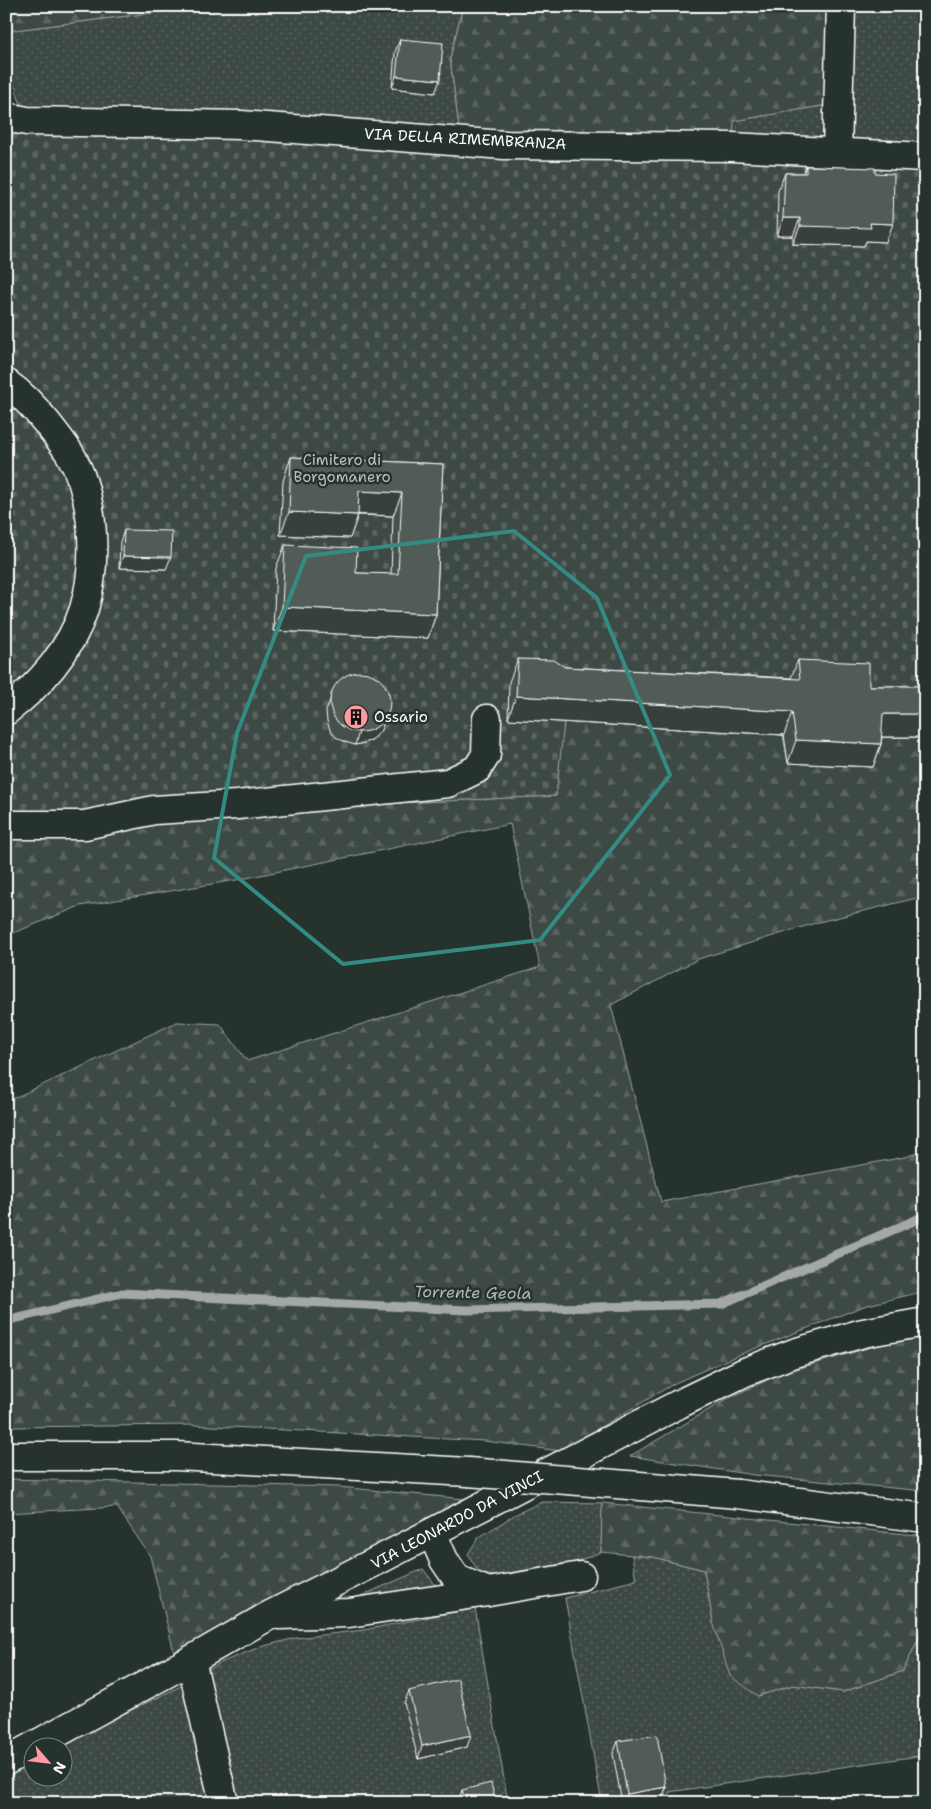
<svg xmlns="http://www.w3.org/2000/svg" width="931" height="1809" viewBox="0 0 931 1809" font-family="'Shantell Sans',sans-serif">
	<defs>
		<pattern id="grass-dots" width="8" height="8" patternUnits="userSpaceOnUse" patternTransform="scale(1.25)"><rect width="8" height="8" fill="#3e4944"/><path d="M2 2h.1M6 6h.1" fill="none" stroke="#5b6460" stroke-width="1.8" stroke-linecap="round"/></pattern>
		<pattern id="forest-firs" width="22" height="20" patternUnits="userSpaceOnUse" patternTransform="scale(1.25)"><rect width="22" height="20" fill="#3e4944"/><path d="M5 1l3.5 6h-7zM16 11l3.5 6h-7z" fill="#5b6460"/></pattern>
		<pattern id="cemetery-stones" width="16" height="16" patternUnits="userSpaceOnUse" patternTransform="scale(1.25)"><rect width="16" height="16" fill="#3e4944"/><path d="M2 7V4a2 2 0 0 1 4 0v3zM10 15v-3a2 2 0 0 1 4 0v3z" fill="#5b6460"/></pattern>
	</defs>
	<rect width="100%" height="100%" fill="#26332d"/>
	<filter id="ink" filterUnits="userSpaceOnUse"><feTurbulence type="fractalNoise" baseFrequency=".02" numOctaves="2"/><feDisplacementMap in="SourceGraphic" scale="10" xChannelSelector="R" yChannelSelector="G"/><feConvolveMatrix kernelMatrix="1 2 1 2 8 2 1 2 1" color-interpolation-filters="sRGB"/></filter>
	<g filter="url(#ink)">
		<g fill="url(#grass-dots)" stroke="#9ea4a2">
			<path d="M208 6H463L450 59 461 142 27 121 8 69H6V31Z"/>
			<path d="M841 6H925V157L732 147 733 121 839 103Z"/>
			<path d="M542 1502 602 1503 601 1552 550 1572 508 1579 479 1573 468 1554 478 1538 516 1514Z"/>
			<path d="M632 1555 653 1557 704 1570 713 1622 758 1696 793 1685 843 1692 903 1671 925 1625V1755L669 1792 670 1803H602L565 1598 636 1580Z"/>
			<path d="M423 1569 437 1587 354 1599Z"/>
			<path d="M475 1608 508 1803H6V1777L32 1762V1776H62V1746H61L92 1729 177 1688 222 1662 260 1647 296 1638 364 1630Z"/>
		</g>
		<g fill="url(#forest-firs)" stroke="#9ea4a2">
			<path d="M6 6H208L6 31Z"/>
			<path d="M463 6H841L839 103 734 121 732 147 461 142 450 59Z"/>
			<path d="M563 722 784 735 788 763 874 737H925V842L919 843 925 870V896L819 922 698 959 611 1005 661 1202 905 1157 925 1150V1291L864 1306 736 1356 675 1383 560 1451 485 1441 194 1425 6 1427V1102L177 1022 220 1024 247 1061 540 967 510 824 236 880 80 906 6 936V835L171 813 556 796Z"/>
			<path d="M925 1336V1491L754 1475 630 1456 727 1399 780 1374 878 1345Z"/>
			<path d="M6 1479 339 1487 475 1500 174 1652 150 1556 117 1507 6 1513Z"/>
			<path d="M602 1503 925 1536V1625L903 1671 843 1692 793 1685 758 1696 730 1676 713 1622 704 1570 653 1557 601 1552Z"/>
		</g>
		<path fill="url(#cemetery-stones)" stroke="#9ea4a2" d="M6 117 925 157V737H874L873 767 788 763 783 735 564 722 556 796 171 813 6 835Z"/>
		<g fill="none" stroke-linecap="round" stroke-linejoin="round">
			<path stroke="#a4a9a7" stroke-width="9" d="M6 1321 122 1293 467 1310 721 1304 925 1216"/>
			<defs>
				<g id="minor">
					<path d="M6 117 27 121 241 125 504 145 732 147 925 157"/>
					<path d="M837 152 841 6"/>
					<path d="M6 383C22 394 35 408 47 423 55 433 63 443 70 454 95 496 98 562 84 609 71 650 39 686 6 711"/>
					<path d="M6 825H85L154 810 237 805 448 783 477 769 486 755 487 719"/>
					<path d="M432 1533 444 1560 457 1579 488 1592 581 1576"/>
					<path d="M279 1615 349 1613 488 1592"/>
					<path d="M191 1660 224 1803"/>
					<path d="M6 1761 191 1660 270 1615 373 1563 679 1404 745 1372 794 1353 863 1333 925 1322"/>
				</g>
				<g id="highway">
					<path d="M6 1456H176L468 1472"/>
					<path d="M738 1494 925 1518"/>
				</g>
			</defs>
			<use href="#minor" stroke="#fff" stroke-width="31"/>
			<use href="#highway" stroke="#fff" stroke-width="31"/>
			<use href="#minor" stroke="#26332d" stroke-width="28"/>
			<use href="#highway" stroke="#26332d" stroke-width="28"/>
			<defs>
				<path id="highway-bridge" d="M468 1472 738 1494"/>
			</defs>
			<use href="#highway-bridge" stroke="#fff" stroke-width="31" stroke-linecap="butt"/>
			<use href="#highway-bridge" stroke="#26332d" stroke-width="28"/>
		</g>
		<g fill="#464f4b" stroke="#fff">
			<path d="M400 39 435 93 392 88 395 52Z"/>
			<path d="M806 166 875 173 886 242 866 241 864 246 793 244V236H777L778 191 785 173H803Z"/>
			<path d="M291 457 443 464 436 614 428 638 273 631 276 568 285 545 356 573 391 574 393 516 358 515 350 538 280 535 283 481Z"/>
			<path d="M124 530 166 569 119 568 120 542Z"/>
			<path d="M518 659 565 667 791 678 798 660 869 686H925V737H882L881 744 873 767 788 763 784 735 508 719 509 682Z"/>
			<path d="M334 689 389 710 380 732 373 739 364 743 355 745 345 742 336 737 330 730 327 721 326 711Z"/>
			<path d="M409 1691 467 1747 418 1759 404 1703Z"/>
			<path d="M618 1741 666 1787 662 1800 644 1803H622L613 1754Z"/>
			<path d="M462 1790 496 1803H458Z"/>
		</g>
		<g fill="#39403d" stroke="#fff">
			<path d="M396 76 440 80 435 93 392 88Z"/>
			<path d="M783 218H800L793 236H777Z"/>
			<path d="M870 223 893 224 886 242 866 241 864 246 793 244 800 226Z"/>
			<path d="M359 491 402 493 393 516 351 514Z"/>
			<path d="M289 512 358 515 350 538 280 535Z"/>
			<path d="M123 556 171 557 166 569 119 568Z"/>
			<path d="M282 607 436 614 428 638 273 631Z"/>
			<path d="M516 696 792 712 784 735 508 719Z"/>
			<path d="M389 710 380 732 373 739 364 743 355 745 359 732Z"/>
			<path d="M883 714H925V737H874Z"/>
			<path d="M796 740 881 744 873 767 788 763Z"/>
			<path d="M471 1735 467 1747 418 1759 422 1746Z"/>
			<path d="M666 1787 662 1800 644 1803H624L627 1794Z"/>
		</g>
		<g fill="#515c57" stroke="#fff">
			<path d="M400 39 443 43 440 80 396 76Z"/>
			<path d="M806 166 875 168V173L894 174 893 224 870 223 871 228 800 226V218H783L785 173H806Z"/>
			<path d="M291 457 443 464 436 614 282 607 285 545 357 548 356 573 398 574 402 493 359 491 358 515 289 512Z"/>
			<path d="M124 530 172 531 171 557 123 556Z"/>
			<path d="M518 659 554 660 565 667 800 679 798 660 869 663V686H925V714H883L881 744 796 740 792 712 516 696Z"/>
			<circle cx="360" cy="702" r="30"/>
			<path d="M458 1679 471 1735 422 1746 409 1691Z"/>
			<path d="M657 1735 666 1787 627 1794 618 1741Z"/>
			<path d="M491 1783 496 1803H466L462 1790Z"/>
		</g>
	</g>
	<path fill="none" stroke="#338b84" stroke-width="4" stroke-linejoin="round" d="M514 531 597 598 670 775 540 940 343 964 214 858 237 733 306 556Z"/>
	<defs>
		<symbol id="building-disc" viewBox="-11 -11 22 22"><circle r="9.5" fill="#ff9aa2" stroke="#26332d"/><path d="M-4-6H4V6H1V3H-1V6H-4ZM-2.5-4.3h1.7v1.8h-1.7ZM.8-4.3h1.7v1.8H.8ZM-2.5-1h1.7V.8h-1.7ZM.8-1h1.7V.8H.8Z" fill="#111"/></symbol>
	</defs>
	<g fill-rule="evenodd">
		<use href="#building-disc" x="342" y="703" width="28" height="28"/>
	</g>
	<g text-anchor="middle" stroke-width="5" stroke-linejoin="round" paint-order="stroke">
		<g font-size="15" fill="#fff" stroke="#26332d">
			<text transform="translate(465 139) rotate(3)" y="5">VIA DELLA RIMEMBRANZA</text>
			<text transform="translate(457 1520) rotate(-28)" y="5">VIA LEONARDO DA VINCI</text>
		</g>
		<g font-size="15" fill="#bbbfbe" stroke="#26332d">
			<text x="342" y="465">Cimitero di<tspan x="342" dy="17">Borgomanero</tspan></text>
		</g>
		<g font-size="15" fill="#fff" stroke="#26332d" text-anchor="start">
			<text x="374" y="722">Ossario</text>
		</g>
		<g font-size="16" font-style="italic" fill="#b3b8b6" stroke="#26332d">
			<text transform="translate(473 1292) rotate(1)" y="6">Torrente Geola</text>
		</g>
	</g>
	<rect width="931" height="1809" fill="none" stroke="#26332d" stroke-width="25"/>
	<rect x="12" y="12" width="906" height="1784" fill="none" stroke="#fff" stroke-width="2" filter="url(#ink)"/>
	<g transform="translate(48 1762) rotate(118)"><circle r="24" fill="#26332d" stroke="#7d8581"/>
	<path d="M0-4L9 19L0 12L-9 19Z" fill="#ff9aa2"/>
	<text y="-8" font-size="14" font-weight="bold" text-anchor="middle" fill="#ffffff">N</text>
	</g>
</svg>
